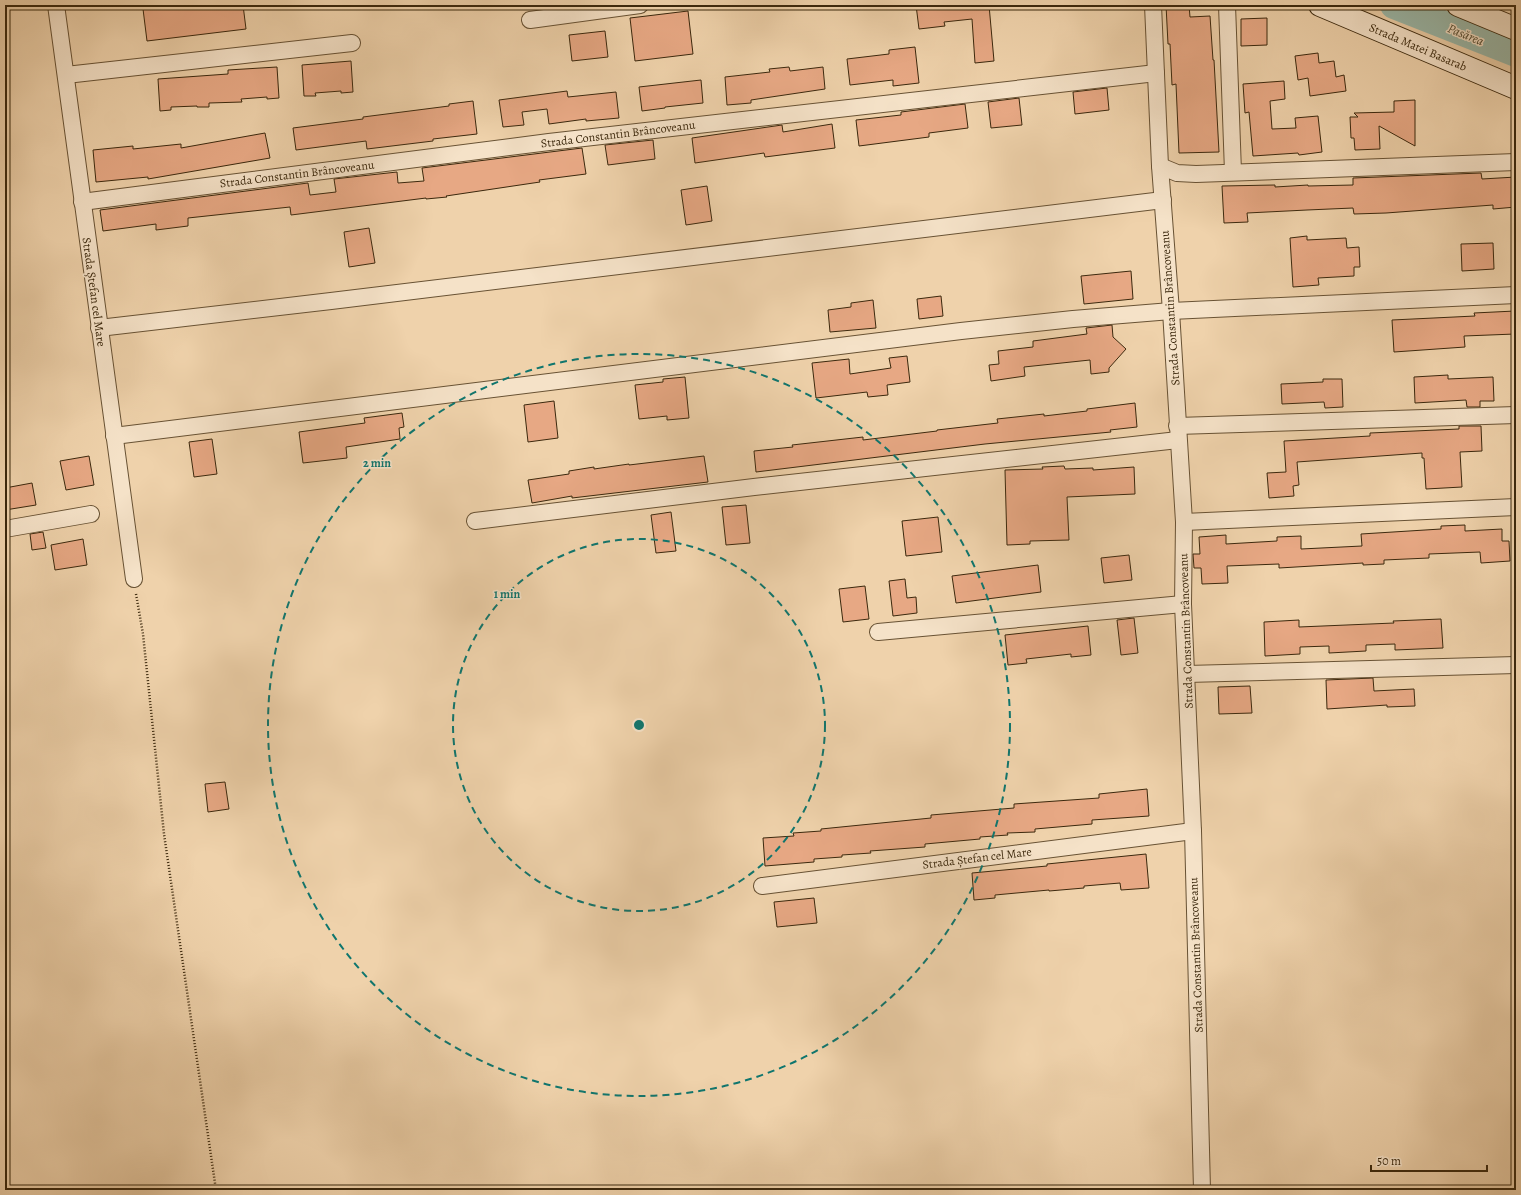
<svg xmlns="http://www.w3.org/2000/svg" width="1521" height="1195" viewBox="0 0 1521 1195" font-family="Alegreya,serif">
	<rect width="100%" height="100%" fill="#efd2ab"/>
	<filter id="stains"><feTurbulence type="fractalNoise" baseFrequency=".005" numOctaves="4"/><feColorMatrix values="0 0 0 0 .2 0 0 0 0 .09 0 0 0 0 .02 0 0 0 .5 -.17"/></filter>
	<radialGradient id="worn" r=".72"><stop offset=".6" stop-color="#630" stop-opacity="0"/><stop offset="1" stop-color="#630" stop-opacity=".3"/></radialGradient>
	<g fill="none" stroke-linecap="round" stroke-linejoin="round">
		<path stroke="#9ab8a9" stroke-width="28" d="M1394 5 1516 53"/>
	</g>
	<g fill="#e7a884" stroke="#3b280d">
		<path d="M168 5H243L246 29 147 41 143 9 168 6Z"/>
		<path d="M916 5H989L994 61 975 63 972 19 944 22 945 26 919 29Z"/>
		<path d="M1166 5H1189L1190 17 1210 16 1213 60H1214L1219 152 1179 153 1176 84 1172 85 1170 44H1168Z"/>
		<path d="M688 11 693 54 635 61 630 18Z"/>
		<path d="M1267 18V45L1241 46V19Z"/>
		<path d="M605 31 608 57 572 61 569 35Z"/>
		<path d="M915 47 919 83 893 86V80L850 85 847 59 889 54V50Z"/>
		<path d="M1318 53 1319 63 1334 61 1336 77 1344 75 1346 91 1310 96 1308 78 1298 80 1295 56Z"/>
		<path d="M351 61 353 92 341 93V91L315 93 316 96H304L302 65Z"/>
		<path d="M277 67 279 98 267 99V97L241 99 242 102 209 103V107H197V106L171 107V110L160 111 158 79 228 74V70Z"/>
		<path d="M789 67 790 71 823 67 825 89 751 100V103L727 105 725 77 770 72 769 69Z"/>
		<path d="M701 80 703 103 665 107V108L642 111 639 87Z"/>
		<path d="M1284 81 1285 99 1270 101 1272 129 1296 128 1295 118 1318 116 1322 152 1299 155 1298 153 1253 156 1249 112 1245 113 1243 84Z"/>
		<path d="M1107 88 1109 110 1075 114 1073 92Z"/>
		<path d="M567 91 568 97 616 92 619 118 586 121V119L549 124 547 109 522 112 524 125 503 127 499 100Z"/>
		<path d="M1019 98 1022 125 991 128 988 102Z"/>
		<path d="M1415 100V146L1379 126 1380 149 1355 150 1354 138H1351L1350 117H1358L1354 113 1394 112V101Z"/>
		<path d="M473 101 477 134 433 139V141L367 149 366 141 296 150 293 128 363 119V117L449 106V104Z"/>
		<path d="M965 104 968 128 929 133V137L859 146 856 120 901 115V112Z"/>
		<path d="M832 124 835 148 765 157 764 153 695 163 692 138 782 125 783 132Z"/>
		<path d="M265 133 270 158 148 179V177L96 182 93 150 133 146V149L181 144V148Z"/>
		<path d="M653 140 655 159 608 165 605 145Z"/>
		<path d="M582 148 586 174 539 180 540 182 446 196 447 197 426 199V198L291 215 290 207 188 218V226L156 230V224L103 231 100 210 308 183 310 195 336 192 334 179 397 172 398 183 424 181 422 168Z"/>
		<path d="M1481 173 1482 179 1516 177V207L1493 209V205L1386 213 1354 214 1353 208 1307 210 1247 213 1248 222 1224 223 1222 186 1275 185V187L1308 185V186L1353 185V178Z"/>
		<path d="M707 186 712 221 686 225 681 190Z"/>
		<path d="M369 228 375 263 349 267 344 232Z"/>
		<path d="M1307 236V240L1346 238 1347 248 1359 247 1360 267H1354V276L1318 278 1319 285 1293 287 1290 238Z"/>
		<path d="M1493 243 1494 269 1462 271 1461 244Z"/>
		<path d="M1131 271 1133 299 1084 304 1081 276Z"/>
		<path d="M941 296 943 316 919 319 917 299Z"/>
		<path d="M873 300 876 328 830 332 828 310 851 307V303Z"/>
		<path d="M1515 311V334L1464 336 1465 347 1394 352 1392 320 1475 316 1474 313Z"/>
		<path d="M1112 325 1113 337 1126 349 1109 368V372L1091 374 1090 360 1024 367 1025 376 991 381 989 365 999 364 998 351 1033 347V341L1087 334 1086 328Z"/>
		<path d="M907 356 910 382 887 385 888 395 868 397 867 392 816 398 812 363 849 359 850 374 891 368 889 358Z"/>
		<path d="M1448 375V379L1493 377 1494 401H1480V407H1467L1466 400 1415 403 1414 377Z"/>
		<path d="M685 377 689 418 667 420V416L639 419 635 385 663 382V379Z"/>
		<path d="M1323 379H1342L1343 407 1325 408 1324 402 1282 404 1281 384 1323 382Z"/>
		<path d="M554 401 558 438 528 442 524 405Z"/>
		<path d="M1135 403 1137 427 1110 430 1111 432 985 444 756 472 754 451 793 447 792 445 863 437V440L937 431V430L998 423 997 419 1044 414V416L1087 411V409Z"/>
		<path d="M402 413 404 427 399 428 400 439 346 447 347 458 303 463 299 432 365 423 364 418Z"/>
		<path d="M1459 426H1481L1482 451 1460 452 1462 487 1426 489 1424 458H1422V453L1297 462 1299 485 1293 486 1294 496 1269 498 1267 473 1286 472 1284 441 1370 436V433L1459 429Z"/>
		<path d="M212 439 217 474 194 477 189 442Z"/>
		<path d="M89 456 94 485 66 490 60 461Z"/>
		<path d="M704 456 708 482 572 498V496L532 503 528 480 569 474V471L594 467V469L629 464V465Z"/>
		<path d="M1064 466 1065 469 1093 468V470L1134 467 1135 494 1067 497 1069 540 1030 541V544L1007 545 1005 470 1043 469 1042 467Z"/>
		<path d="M32 483 36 505 5 510V488Z"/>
		<path d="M746 505 750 543 726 545 722 507Z"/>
		<path d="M671 512 676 551 656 553 651 515Z"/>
		<path d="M938 517 942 552 906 556 902 521Z"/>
		<path d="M1465 525V531L1502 529V541H1509L1510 561 1481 563 1480 552 1429 554V558L1384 560V564L1363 565V563L1279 568V564L1227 566 1228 583 1202 584 1201 568H1194L1193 554H1200L1199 537 1226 535V544L1277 541V537L1301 536V549L1362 546 1361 534 1441 529V526Z"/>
		<path d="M43 532 46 548 32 550 30 534Z"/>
		<path d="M83 539 87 565 55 570 51 545Z"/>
		<path d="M1129 555 1132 580 1104 583 1101 558Z"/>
		<path d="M1038 565 1041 592 956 603 952 576Z"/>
		<path d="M905 579 907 598 916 597 917 613 893 616 889 581Z"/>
		<path d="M865 586 869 619 843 622 839 589Z"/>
		<path d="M1134 618 1138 653 1121 655 1117 620Z"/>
		<path d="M1441 619 1443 648 1395 650V644L1366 645V651L1329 653V646L1300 647V654L1265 656 1264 622 1299 620V627L1394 623 1393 621Z"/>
		<path d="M1088 626 1091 655 1071 657V654L1026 659 1027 663 1008 665 1005 635Z"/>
		<path d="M1373 678 1374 691 1414 689 1415 706 1387 707V705L1327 709 1326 680Z"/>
		<path d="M1250 686 1252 713 1219 714 1218 687Z"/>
		<path d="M225 782 229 809 208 812 205 784Z"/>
		<path d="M1147 789 1149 816 1092 820V824L1035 829V832L1007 833 1008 835 980 837V839L925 844V847L870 851 871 853 842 855V857L814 859V862L765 866 763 838 794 836 793 833 821 831V829L931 818V815L1014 808V804L1099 798V794Z"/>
		<path d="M1146 854 1149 888 1121 890 1120 883 1084 886V888L1049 891V890L995 895V898L974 900 972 873 1047 866V864Z"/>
		<path d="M814 898 817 923 777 927 774 902Z"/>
	</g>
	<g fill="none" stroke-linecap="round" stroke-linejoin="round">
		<defs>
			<g id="street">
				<path d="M56 5 134 579"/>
				<path d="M1153 5 1160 166 1171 311 1184 522 1183 604 1193 831 1202 1190"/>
				<path d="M1227 5 1233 172"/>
				<path d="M530 20 640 5"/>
				<path d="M66 75 352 43"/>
				<path d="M1160 166 1177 173 1196 174 1516 162"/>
				<path d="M82 202 549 142 1156 73"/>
				<path d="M99 328 331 301 1163 200"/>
				<path d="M1177 426 1516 415"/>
				<path d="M114 436 961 331 1073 319 1171 311 1516 295"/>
				<path d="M475 521 754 487 1178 440"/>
				<path d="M1184 522 1516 507"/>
				<path d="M5 529 91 514"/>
				<path d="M878 632 1183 604"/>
				<path d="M1187 674 1516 665"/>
				<path d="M762 886 1193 831"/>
			</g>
			<g id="secondary">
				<path d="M1320 5 1516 88"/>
				<path d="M1458 5 1516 29"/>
			</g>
		</defs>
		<use href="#street" stroke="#685234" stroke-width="18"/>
		<use href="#secondary" stroke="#3b280d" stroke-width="24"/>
		<path stroke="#3b280d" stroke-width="2.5" stroke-dasharray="1 2" stroke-linecap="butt" d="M136 594 143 634 164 834 216 1190"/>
		<use href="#street" stroke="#f5e2c8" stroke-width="16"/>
		<use href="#secondary" stroke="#f5e2c8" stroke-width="22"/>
	</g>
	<g fill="none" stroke="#0f766e" stroke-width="2" stroke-dasharray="7 5">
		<circle cx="639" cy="725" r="186"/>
		<circle cx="639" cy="725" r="371"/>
	</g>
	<g text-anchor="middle" stroke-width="3" stroke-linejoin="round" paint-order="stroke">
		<g font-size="12" fill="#3b280d" stroke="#f5e2c8">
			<text transform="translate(1418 47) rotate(23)" y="4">Strada Matei Basarab</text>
			<text transform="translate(618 134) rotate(-7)" y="4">Strada Constantin Brâncoveanu</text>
			<text transform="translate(297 174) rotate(-7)" y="4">Strada Constantin Brâncoveanu</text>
			<text transform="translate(94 292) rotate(82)" y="4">Strada Ștefan cel Mare</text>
			<text transform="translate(1170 308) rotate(-94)" y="4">Strada Constantin Brâncoveanu</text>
			<text transform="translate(1186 631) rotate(-92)" y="4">Strada Constantin Brâncoveanu</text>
			<text transform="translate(977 858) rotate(-7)" y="4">Strada Ștefan cel Mare</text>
			<text transform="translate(1196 955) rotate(-92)" y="4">Strada Constantin Brâncoveanu</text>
		</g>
		<g font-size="13" font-style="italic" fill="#534c34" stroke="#f5e2c8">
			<text transform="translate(1466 34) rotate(22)" y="5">Pasărea</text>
		</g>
	</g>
	<circle cx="639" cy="725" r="6" fill="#0f766e" stroke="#f5e2c8" stroke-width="2"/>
	<g font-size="12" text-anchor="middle" font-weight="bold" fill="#0f766e" stroke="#f5e2c8" stroke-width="3" stroke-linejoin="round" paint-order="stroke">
		<text x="377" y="467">2 min</text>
		<text x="507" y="598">1 min</text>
	</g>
	<rect width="1521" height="1195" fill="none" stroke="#efd2ab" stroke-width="20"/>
	<rect x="6" y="6" width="1509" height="1183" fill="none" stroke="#3b280d" stroke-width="2"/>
	<rect x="10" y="10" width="1501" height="1175" fill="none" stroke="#3b280d"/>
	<path d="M1371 1165v6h116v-6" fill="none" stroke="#3b280d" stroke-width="2"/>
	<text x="1377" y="1165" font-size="12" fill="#3b280d" stroke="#f5e2c8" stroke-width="3" paint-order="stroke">50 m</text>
	<rect width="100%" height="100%" filter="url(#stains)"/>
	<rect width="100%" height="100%" fill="url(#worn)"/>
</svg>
